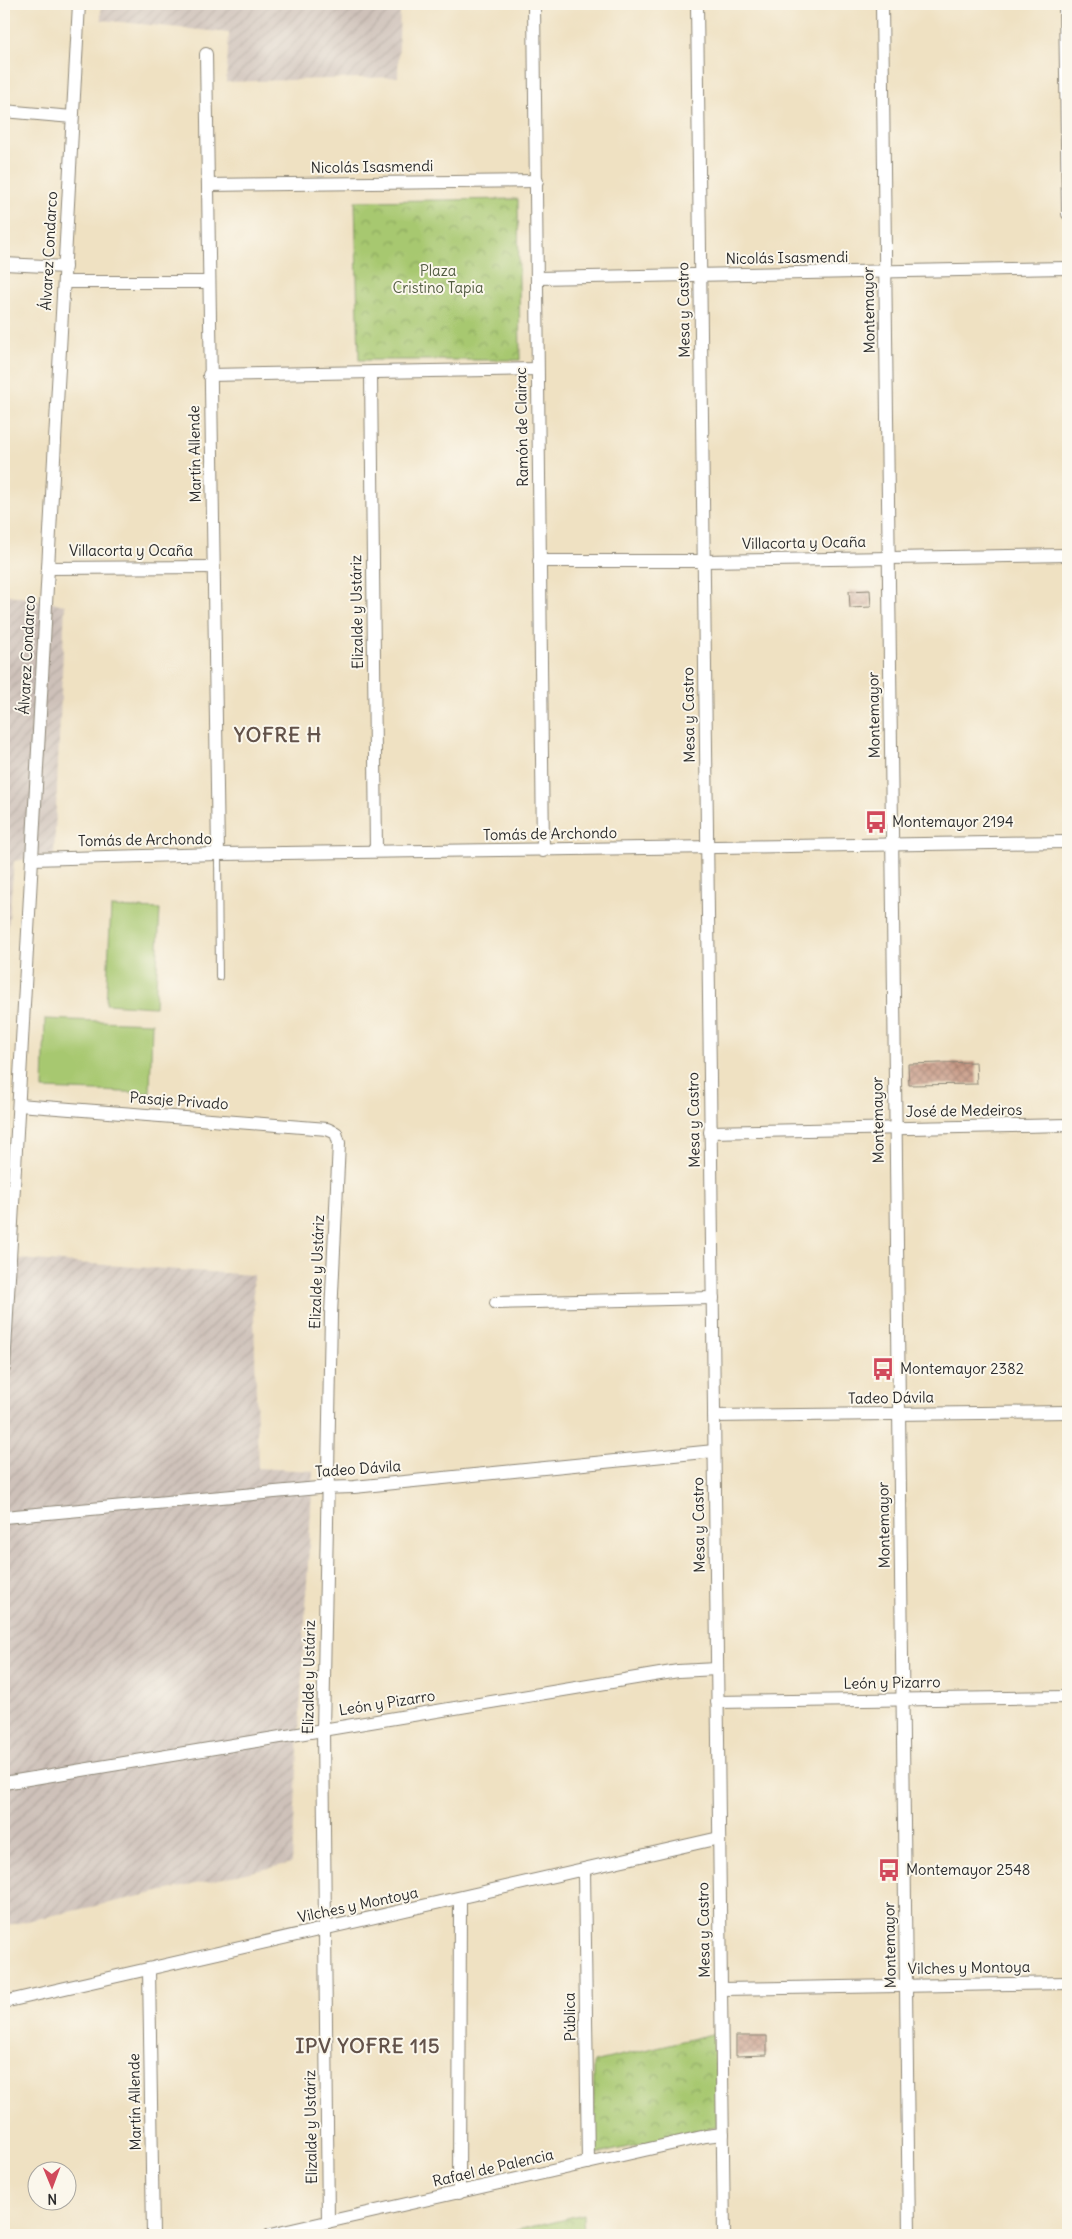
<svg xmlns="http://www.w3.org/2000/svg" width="1072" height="2239" viewBox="0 0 1072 2239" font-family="Delius,sans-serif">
	<defs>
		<pattern id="industrial-furrows" width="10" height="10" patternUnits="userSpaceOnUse" patternTransform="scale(1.25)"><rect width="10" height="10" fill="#cec1b9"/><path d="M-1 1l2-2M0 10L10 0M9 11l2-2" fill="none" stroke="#b1a69f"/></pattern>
		<pattern id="park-crowns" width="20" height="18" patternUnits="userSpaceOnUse" patternTransform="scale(1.25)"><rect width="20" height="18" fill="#a7c870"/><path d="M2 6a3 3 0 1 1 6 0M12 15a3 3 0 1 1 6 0" fill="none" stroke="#88a35c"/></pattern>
		<pattern id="building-cross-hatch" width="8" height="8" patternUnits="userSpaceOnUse" patternTransform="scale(1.25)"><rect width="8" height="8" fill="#c79985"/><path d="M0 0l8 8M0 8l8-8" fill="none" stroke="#a27d6d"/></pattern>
	</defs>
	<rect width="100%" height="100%" fill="#fbf7ec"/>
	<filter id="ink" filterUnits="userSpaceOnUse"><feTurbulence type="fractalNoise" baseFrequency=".02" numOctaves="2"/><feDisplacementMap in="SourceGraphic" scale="10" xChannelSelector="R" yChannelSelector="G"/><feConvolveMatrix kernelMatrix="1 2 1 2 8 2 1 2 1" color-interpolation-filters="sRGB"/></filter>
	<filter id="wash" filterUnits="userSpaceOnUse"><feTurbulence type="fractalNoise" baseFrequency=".0096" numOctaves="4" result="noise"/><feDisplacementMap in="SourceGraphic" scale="20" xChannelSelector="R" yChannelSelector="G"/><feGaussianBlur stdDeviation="1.12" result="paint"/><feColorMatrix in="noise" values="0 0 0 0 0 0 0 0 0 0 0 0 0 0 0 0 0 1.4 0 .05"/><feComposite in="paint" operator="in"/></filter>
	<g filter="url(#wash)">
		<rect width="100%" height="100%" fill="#efe1c2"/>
		<g fill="url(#industrial-furrows)">
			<path d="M101 4H400L398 77 226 82 229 33 101 20Z"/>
			<path d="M4 594 65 605 54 855 14 861 5 965 4 1011Z"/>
			<path d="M4 1258 253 1275 258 1468 313 1471 292 1863 4 1926Z"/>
		</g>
		<g fill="url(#park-crowns)" stroke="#697a4e">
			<path d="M518 199 520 360H359L355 201Z"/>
			<path d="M716 2033 717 2127 593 2155 594 2062Z"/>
			<path d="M583 2214 584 2235H497Z"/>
		</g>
		<g fill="#a7c870" stroke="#697a4e">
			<path d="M111 907 160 909 155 1007 106 1004Z"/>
			<path d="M45 1019 152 1023 150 1093 43 1089Z"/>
		</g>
		<g id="blocks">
			<g fill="url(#building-cross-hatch)">
				<path d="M870 590 871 607 850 608 849 591Z"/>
				<path d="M976 1062 977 1084 909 1085 908 1064Z"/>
				<path d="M736 2036H767V2055L736 2056Z"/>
			</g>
		</g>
	</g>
	<g filter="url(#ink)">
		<use href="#blocks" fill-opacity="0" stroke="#8d8676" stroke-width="1"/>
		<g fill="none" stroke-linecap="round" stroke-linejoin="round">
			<defs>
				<path id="service" d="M218 854 219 977"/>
				<g id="minor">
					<path d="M534 4 543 851"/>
					<path d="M697 4 724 2235"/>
					<path d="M882 4 909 2235"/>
					<path d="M1065 4 1068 214"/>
					<path d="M206 54 218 854"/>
					<path d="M4 111 72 117"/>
					<path d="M208 185 537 181"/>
					<path d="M4 264 65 267"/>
					<path d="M537 278 1068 268"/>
					<path d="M64 282H208"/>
					<path d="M371 373 376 851"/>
					<path d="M209 375 537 369"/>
					<path d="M539 561H703L1068 555"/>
					<path d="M48 568 213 567"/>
					<path d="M32 859 218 854 1068 842"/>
					<path d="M19 1105 327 1129 336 1133 339 1143 331 1315 323 1730 328 2222"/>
					<path d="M710 1132 1068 1125"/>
					<path d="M496 1303 713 1298"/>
					<path d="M4 1368 79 4"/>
					<path d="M714 1416 1068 1412"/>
					<path d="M4 1517 318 1488 354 1487 714 1451"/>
					<path d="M717 1702 1068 1697"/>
					<path d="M4 1783 678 1671 717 1669"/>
					<path d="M584 1870 588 2163"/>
					<path d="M149 1969 153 2235"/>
					<path d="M721 1989 1068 1983"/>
					<path d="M4 2002 719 1838"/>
					<path d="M459 2193 460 1899"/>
					<path d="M270 2235 706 2136 723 2134"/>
				</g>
			</defs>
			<use href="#service" stroke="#8d8676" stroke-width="8"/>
			<use href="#minor" stroke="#8d8676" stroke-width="14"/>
			<use href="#service" stroke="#fff" stroke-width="6"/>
			<use href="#minor" stroke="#fff" stroke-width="12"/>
		</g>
	</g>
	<defs>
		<symbol id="bus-bare" viewBox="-9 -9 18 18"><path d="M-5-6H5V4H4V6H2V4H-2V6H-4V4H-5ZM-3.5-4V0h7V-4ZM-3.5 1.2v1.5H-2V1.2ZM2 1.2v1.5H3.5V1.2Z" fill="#d1495b" stroke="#fbf7ec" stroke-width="2.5" paint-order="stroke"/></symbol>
	</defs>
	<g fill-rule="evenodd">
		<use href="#bus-bare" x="860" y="806" width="32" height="32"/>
		<use href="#bus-bare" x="867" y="1353" width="32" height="32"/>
		<use href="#bus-bare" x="873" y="1854" width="32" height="32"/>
	</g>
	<g text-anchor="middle" stroke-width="4" stroke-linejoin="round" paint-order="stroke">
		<g font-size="15" fill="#2b2b2b" stroke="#fbf7ec">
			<text transform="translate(372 167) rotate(-1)" y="5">Nicolás Isasmendi</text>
			<text transform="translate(49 251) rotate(-87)" y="5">Álvarez Condarco</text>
			<text transform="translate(787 258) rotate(-1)" y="5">Nicolás Isasmendi</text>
			<text transform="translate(684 310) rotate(-91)" y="5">Mesa y Castro</text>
			<text transform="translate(869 310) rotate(-91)" y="5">Montemayor</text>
			<text transform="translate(522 427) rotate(-91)" y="5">Ramón de Clairac</text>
			<text transform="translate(195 454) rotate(-91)" y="5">Martín Allende</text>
			<text transform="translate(804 543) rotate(-1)" y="5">Villacorta y Ocaña</text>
			<text x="131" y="556">Villacorta y Ocaña</text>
			<text transform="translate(357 612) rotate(-91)" y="5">Elizalde y Ustáriz</text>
			<text transform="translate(27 655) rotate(-87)" y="5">Álvarez Condarco</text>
			<text transform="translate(689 715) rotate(-91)" y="5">Mesa y Castro</text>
			<text transform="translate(874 715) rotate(-91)" y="5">Montemayor</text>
			<text transform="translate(550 834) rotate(-1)" y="5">Tomás de Archondo</text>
			<text transform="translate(145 840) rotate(-1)" y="5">Tomás de Archondo</text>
			<text transform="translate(179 1101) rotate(4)" y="5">Pasaje Privado</text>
			<text transform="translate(964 1111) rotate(-1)" y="5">José de Medeiros</text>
			<text transform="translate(694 1120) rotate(-91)" y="5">Mesa y Castro</text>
			<text transform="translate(878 1120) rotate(-91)" y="5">Montemayor</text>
			<text transform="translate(317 1272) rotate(-88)" y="5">Elizalde y Ustáriz</text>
			<text transform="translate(891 1398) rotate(-1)" y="5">Tadeo Dávila</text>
			<text transform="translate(358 1469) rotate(-4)" y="5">Tadeo Dávila</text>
			<text transform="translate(699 1525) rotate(-91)" y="5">Mesa y Castro</text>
			<text transform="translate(884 1525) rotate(-91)" y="5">Montemayor</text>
			<text transform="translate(309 1677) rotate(-89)" y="5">Elizalde y Ustáriz</text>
			<text transform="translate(892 1683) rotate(-1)" y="5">León y Pizarro</text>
			<text transform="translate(387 1703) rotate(-9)" y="5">León y Pizarro</text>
			<text transform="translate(358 1905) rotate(-12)" y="5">Vilches y Montoya</text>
			<text transform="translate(704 1930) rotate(-91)" y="5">Mesa y Castro</text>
			<text transform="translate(890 1945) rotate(-91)" y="5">Montemayor</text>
			<text transform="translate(969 1968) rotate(-1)" y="5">Vilches y Montoya</text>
			<text transform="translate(570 2017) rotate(-91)" y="5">Pública</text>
			<text transform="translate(135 2102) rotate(-91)" y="5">Martín Allende</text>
			<text transform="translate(311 2127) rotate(-91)" y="5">Elizalde y Ustáriz</text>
			<text transform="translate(493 2168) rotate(-13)" y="5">Rafael de Palencia</text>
		</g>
		<g font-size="15" fill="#505a40" stroke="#fbf7ec">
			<text x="438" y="276">Plaza<tspan x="438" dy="17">Cristino Tapia</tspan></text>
		</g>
		<g font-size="15" fill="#2b2b2b" stroke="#fbf7ec" text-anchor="start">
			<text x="892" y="827">Montemayor 2194</text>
			<text x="900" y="1374">Montemayor 2382</text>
			<text x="906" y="1875">Montemayor 2548</text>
		</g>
		<g font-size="20" font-weight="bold" letter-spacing="1" fill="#62524a" stroke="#fbf7ec">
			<text x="278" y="742">YOFRE H</text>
			<text x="368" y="2053">IPV YOFRE 115</text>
		</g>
	</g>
	<rect width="1072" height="2239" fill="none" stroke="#fbf7ec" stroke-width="20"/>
	<g transform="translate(52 2186) rotate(179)"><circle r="24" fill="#fbf7ec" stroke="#a8a59f"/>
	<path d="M0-4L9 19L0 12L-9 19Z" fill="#d1495b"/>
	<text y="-8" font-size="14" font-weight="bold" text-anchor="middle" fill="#2b2b2b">N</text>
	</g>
</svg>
